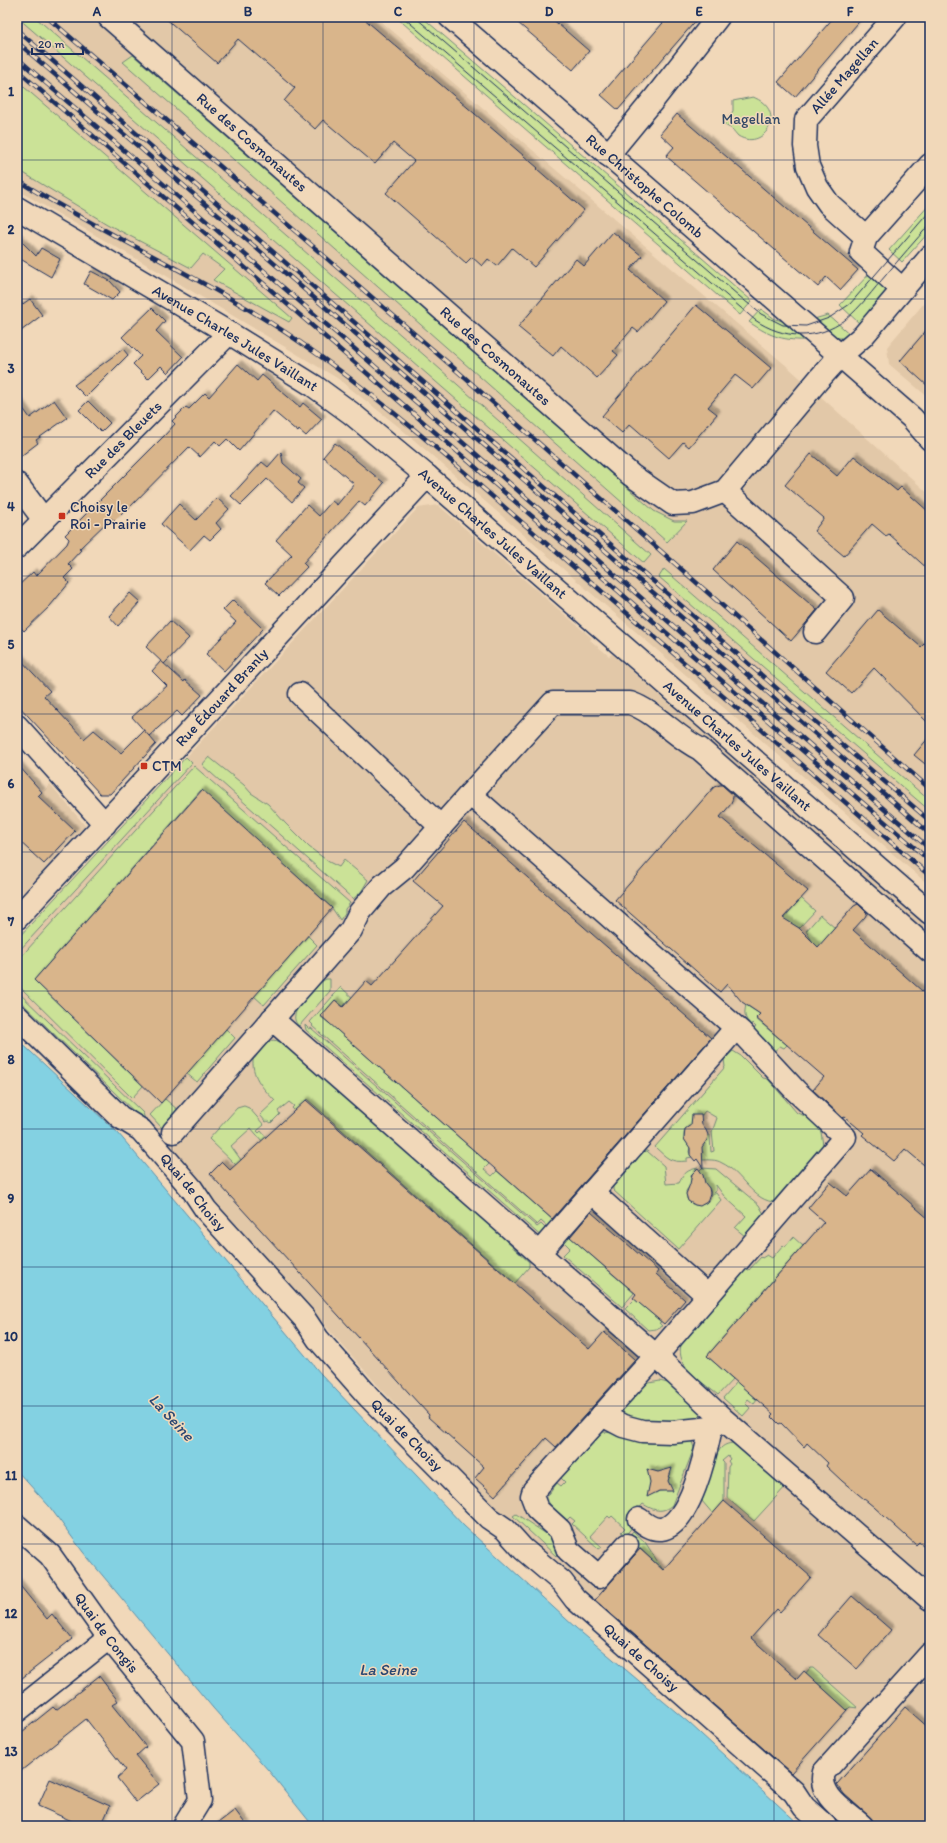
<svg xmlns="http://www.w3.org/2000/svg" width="947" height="1843" viewBox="0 0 947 1843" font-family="Itim,sans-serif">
	<defs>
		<filter id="shadow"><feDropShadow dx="3.5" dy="-3.5" stdDeviation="1" flood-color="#0004"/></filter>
	</defs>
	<rect width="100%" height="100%" fill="#f1d8b9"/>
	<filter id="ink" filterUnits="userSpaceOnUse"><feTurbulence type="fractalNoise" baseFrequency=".025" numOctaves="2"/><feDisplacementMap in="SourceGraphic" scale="8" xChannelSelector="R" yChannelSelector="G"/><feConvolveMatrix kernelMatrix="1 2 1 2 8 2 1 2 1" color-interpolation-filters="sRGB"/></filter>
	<g filter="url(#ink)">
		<g fill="#e2c8a8">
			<path d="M17 17H376L789 368 930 495V886L399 427 337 378 163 274 17 190Z"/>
			<path d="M930 296V399L889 364 887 347Z"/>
			<path d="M438 505 592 638 590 640 609 656 612 654 930 927V1826H847L795 1778 789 1776 538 1552 381 1389 146 1123 17 998V939L418 508Z"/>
			<path d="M50 784 87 828 17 898V810L21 815Z"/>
		</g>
		<g fill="#cbe297" stroke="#73887a" fill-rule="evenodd">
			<path d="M17 17H35L424 355 651 555 644 563Z"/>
			<path d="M396 17H422L752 301 740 315Z"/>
			<path d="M133 55 654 511 674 521H687L667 542 123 62Z"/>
			<path d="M17 81 292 318 289 322 213 280 224 269 203 254 191 268 107 224 17 169Z"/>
			<path d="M753 97C789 111 764 152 738 136 736 134 734 131 732 129 729 127 727 127 724 124L733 111V101Z"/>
			<path d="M930 204V231L902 262 889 250Z"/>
			<path d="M871 272 891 290 861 325 840 305Z"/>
			<path d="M761 309 775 319 791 323 810 340C784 341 771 337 749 322Z"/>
			<path d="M828 315 851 335 845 338H837L814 319Z"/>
			<path d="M664 569 930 801V811L659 577Z"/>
			<path d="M186 757 192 763 17 953V939Z"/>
			<path d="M209 757 244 785 251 793 268 804 285 823 309 847 329 862 339 867 344 860 368 880 361 892 353 899 202 765Z"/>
			<path d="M194 766 350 903 345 909V913L340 920 332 908 201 790 34 980 143 1086 132 1098 17 984V961Z"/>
			<path d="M801 898 815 911 799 928 783 919Z"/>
			<path d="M820 915 835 928 817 949 806 931Z"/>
			<path d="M308 936 317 945 264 1005 254 996Z"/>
			<path d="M326 979H330V991L299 1026C296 1023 294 1020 295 1015 296 1006 318 983 326 979Z"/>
			<path d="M341 987 358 1003 336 1029 489 1164 484 1169 492 1176 497 1171 554 1221 551 1230 541 1221 537 1225 312 1026 313 1025 310 1022ZM335 1000 344 1007 330 1024 321 1017Z"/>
			<path d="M17 991 143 1113 146 1123 17 998Z"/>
			<path d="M746 1005 760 1014 756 1019 787 1045 784 1048 780 1046 773 1052 752 1030 756 1027 752 1023 751 1025C744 1018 744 1014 746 1005Z"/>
			<path d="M305 1025 309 1029 311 1028 537 1227 541 1224 545 1228 541 1233 546 1237 544 1239 306 1030Z"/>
			<path d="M226 1029 235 1038 197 1082 186 1073Z"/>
			<path d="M273 1040 282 1042 507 1240 506 1241 529 1262V1267L515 1283 307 1099 295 1111 292 1108 294 1106 289 1102 278 1111 280 1114 271 1123 268 1121 266 1122 260 1115 275 1101C264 1089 252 1078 253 1060L266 1044Z"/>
			<path d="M733 1051 741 1056 763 1078 768 1079 797 1113 811 1118 821 1132 823 1145 821 1150 777 1202C753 1203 742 1172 722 1163 716 1159 708 1160 701 1160L703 1152 700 1147 706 1142 708 1135H710L711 1152 714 1151 712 1132 717 1118 705 1111C702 1114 700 1119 697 1122 691 1129 683 1123 684 1139L690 1147 689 1152 692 1157 687 1158V1161C670 1163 667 1158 655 1147L725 1067 724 1059Z"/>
			<path d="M165 1099 178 1110 162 1128 150 1115Z"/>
			<path d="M244 1106 249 1108 264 1125 257 1131 259 1133 261 1131 266 1137 262 1141 251 1128 231 1146 241 1160 236 1165 209 1139 237 1108Z"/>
			<path d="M644 1151H647L664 1166 666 1184 679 1183C684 1173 687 1170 698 1168 692 1173 689 1176 692 1183L686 1191 687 1199 692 1204C702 1208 714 1201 710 1190 709 1186 705 1185 704 1182 702 1178 705 1175 699 1171L702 1168 716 1169 759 1205 765 1216 745 1236 735 1228 746 1216 724 1196 716 1185V1191L713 1193H716L721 1200 678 1249 613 1190V1187Z"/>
			<path d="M568 1235 634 1293 622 1307 563 1255 570 1248 561 1239Z"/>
			<path d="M793 1237 803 1246 707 1356 733 1379 718 1395C704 1383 675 1367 681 1345L746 1269 749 1270 761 1257 762 1258 767 1255 772 1258 783 1245 785 1247Z"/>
			<path d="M635 1299 661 1322 659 1323 662 1326 656 1329 648 1330 625 1309Z"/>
			<path d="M660 1381 671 1384 700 1411 699 1418 692 1421 642 1422 622 1414 621 1410 644 1384Z"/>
			<path d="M737 1382 757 1400 754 1404 748 1399 745 1403 750 1408 743 1416 723 1398Z"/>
			<path d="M603 1432 689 1440 692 1442 694 1448 672 1505C662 1514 653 1510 643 1504L628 1521 632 1527 626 1535 621 1532 625 1528 612 1516 610 1518 608 1516 590 1536 602 1547 599 1549 572 1524 575 1521 570 1517 567 1520C560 1514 548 1507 547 1497L557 1483 561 1486 565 1482 561 1478ZM653 1471 670 1474 669 1478 666 1481 670 1484 668 1490 659 1491 656 1493 649 1489 651 1483 649 1475Z"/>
			<path d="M736 1443 787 1485 754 1521 727 1498 728 1467 730 1464 728 1461 730 1459 728 1456 722 1461 724 1463V1501L713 1514 702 1501C702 1491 714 1456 721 1448 725 1444 730 1443 736 1443Z"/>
			<path d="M516 1514 554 1539 557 1553 556 1556 513 1516Z"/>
			<path d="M633 1531 645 1542 663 1570 628 1537Z"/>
			<path d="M810 1668H813L858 1708 850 1707 847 1710 806 1673Z"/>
		</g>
		<path fill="#83d1e2" stroke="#5990ad" d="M17 1039 118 1133 321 1374 464 1526 576 1628 688 1722 801 1826H313L269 1771 213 1708 83 1552 49 1506 17 1471Z"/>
		<g fill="#d9b58b" stroke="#1b2f5e" filter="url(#shadow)">
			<path d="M164 17H362L538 168 537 169 584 210 534 267 512 248 497 266 488 259 482 266 472 257 466 263 386 193 414 161 393 143 375 164 323 120 315 129 284 101 295 88 238 39 217 63Z"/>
			<path d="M511 17H550L589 51 573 70Z"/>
			<path d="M668 17H699L618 110 601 95Z"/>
			<path d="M834 17H863L795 97 778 82Z"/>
			<path d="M677 114 858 270 840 290 826 277 818 287 666 156 674 147 660 134Z"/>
			<path d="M613 232 642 256 630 270 664 301 638 332 633 328 613 351 618 355 597 378 561 346 553 356 518 327 576 259 584 266Z"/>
			<path d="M17 237 36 256 41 248 60 259 51 277 17 257Z"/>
			<path d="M91 271 110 281 120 292 112 300 84 284Z"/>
			<path d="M30 299 42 315 17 334V308Z"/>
			<path d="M696 305 771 368 753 389 735 375 708 407 717 414 689 447 683 442 669 458 630 424 622 433 602 416Z"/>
			<path d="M152 308 165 321 156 331 183 357 168 373 161 366 148 379 133 364 141 356 122 337Z"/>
			<path d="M930 326V388L900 361Z"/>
			<path d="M123 349 128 355 86 397 74 385Z"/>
			<path d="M238 364 257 381 262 375 300 407 303 403 322 419 306 436 299 430 298 432 273 411 239 451 227 439 220 446 215 441 200 457 189 447 126 511 125 510 114 521 111 518 79 549 81 550 68 564 73 569 64 578 69 583 50 606 24 631 17 624V587L33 572 36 576 67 544 69 539 65 535 164 436 175 424 172 421 186 407 189 409 205 393 209 397Z"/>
			<path d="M17 400 30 418 54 400 67 418 36 440 38 443 17 459Z"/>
			<path d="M88 401 110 423 101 432 79 410Z"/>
			<path d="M335 443 384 483 365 506 359 501 303 563 307 567 279 596 265 583 292 555 276 540 307 505 319 516 332 501 337 505 354 484 323 457Z"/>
			<path d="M281 452 283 463 301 479 298 483 304 488 292 502 267 479 241 505 231 496 262 462 268 467Z"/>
			<path d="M811 454 837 476 854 456 897 491 901 487 930 513V571L889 534 886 536 872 524 844 556 814 531 824 518 785 485Z"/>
			<path d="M217 498 229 509 216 523 221 529 210 540 204 535 190 550 161 524 179 504 196 520Z"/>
			<path d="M737 541 817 610 791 641 713 570Z"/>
			<path d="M130 593 140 602 118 626 109 616Z"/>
			<path d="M233 600 263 629 224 671 206 654 236 622 223 610Z"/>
			<path d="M878 610 921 647 930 638V725L874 668 851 693 826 671Z"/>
			<path d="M170 621 189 638 164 664 146 647Z"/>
			<path d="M17 656 50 691 44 696 84 739 94 730 121 753 144 730 156 744 110 794H100L17 704Z"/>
			<path d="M161 661 184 682 185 680 202 695 182 716 177 711 149 736 132 717 167 686 152 671Z"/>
			<path d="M930 736V768L914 755Z"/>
			<path d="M17 764 42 792 38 796 75 831 44 864 17 839Z"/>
			<path d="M720 785H722L733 795V797L731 804 720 817 808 891 783 918 799 928 818 947 854 906 858 904 867 913 865 917 853 930 930 998V1170L905 1149 894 1161 862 1135 864 1133 845 1117 843 1118 813 1090 824 1077 756 1018 760 1014 742 1002 727 984 720 992 615 900 714 787Z"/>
			<path d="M202 790 332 908 161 1103 34 980Z"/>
			<path d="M464 822 711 1038 552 1219 321 1016 335 1000 343 1007 366 981 372 986 443 906 413 881Z"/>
			<path d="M306 1100 589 1349 604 1332 635 1360 556 1447 546 1438 495 1496 475 1478 484 1467 428 1417 429 1415 210 1174 222 1162 230 1170Z"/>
			<path d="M692 1115H701L702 1125 706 1130 708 1135 707 1140 702 1147 703 1168 697 1159 695 1161 690 1155V1148L684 1139 685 1129 691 1125Z"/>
			<path d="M698 1168 703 1175 705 1183 709 1188 710 1193 707 1202 700 1206 695 1205 688 1201 686 1194 690 1184 692 1174Z"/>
			<path d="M871 1169 930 1220V1550L919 1542 916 1545 874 1507 842 1481 826 1466 828 1463 807 1443 804 1447 781 1423 779 1424 771 1416 773 1414 707 1356 824 1222 808 1208 830 1182 847 1196Z"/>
			<path d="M591 1212 658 1271 656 1274 685 1300 664 1324 633 1298 636 1294 570 1237Z"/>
			<path d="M672 1468 668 1481 673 1491H659L647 1497 650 1482 647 1469 658 1472Z"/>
			<path d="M724 1501 811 1577 780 1612 777 1609 751 1638 797 1679 804 1671 847 1710 791 1773 595 1600 640 1549 663 1570Z"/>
			<path d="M17 1582 47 1619 52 1614 72 1639 17 1682Z"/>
			<path d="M852 1596 891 1630 857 1669 818 1635Z"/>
			<path d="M99 1676 118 1701 112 1705 146 1747 136 1756 159 1784 136 1802 117 1778 126 1770 86 1719 17 1774V1736L53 1707 56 1710Z"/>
			<path d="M905 1707 930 1729V1826H876L870 1817 844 1794 837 1784Z"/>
			<path d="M50 1779 110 1806 101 1826H83L38 1806Z"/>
			<path d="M235 1810 247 1826H214Z"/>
		</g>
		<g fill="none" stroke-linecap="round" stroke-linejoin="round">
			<defs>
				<g id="minor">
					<path id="s1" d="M109 17 631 475 673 504 693 503 725 491 819 379 840 356 863 336 930 257"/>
					<path id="s2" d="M450 17 912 418 930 439"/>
					<path d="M608 155 654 99 718 17"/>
					<path id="s3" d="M17 208 229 333 314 386 351 413 427 476 930 913"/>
					<path id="s4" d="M866 237 829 204 817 187 808 166 805 146 806 120 895 17"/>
					<path d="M902 289 861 252 866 237 930 165"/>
					<path d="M17 484 44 520"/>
					<path d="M725 491 843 598 815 632"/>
					<path id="s5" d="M17 547 229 333"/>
					<path d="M300 694 441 827"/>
					<path d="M17 726 105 824"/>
					<path d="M470 794 553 703H630C656 712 675 737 700 749L930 951"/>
					<path id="s6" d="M17 918 427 476"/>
					<path id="s7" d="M17 1016 120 1117 141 1130 192 1189 206 1210 304 1318 318 1339 369 1397 489 1518 505 1529 523 1549 562 1582 575 1599 794 1792 804 1807 825 1826"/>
					<path d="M272 1019 656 1356 723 1419 930 1599"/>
					<path d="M173 1132 351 930 360 912 382 886 404 868 470 794 741 1032 796 1091 845 1137 656 1356 534 1490 532 1496 537 1509 560 1530 568 1550 599 1577 627 1545"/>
					<path d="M592 1192 708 1296"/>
					<path d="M539 1253 736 1028"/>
					<path d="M602 1415 623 1426 642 1431 672 1432 711 1428 722 1420"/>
					<path d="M639 1519C645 1524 652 1530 661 1529 690 1526 706 1452 711 1428"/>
					<path id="s8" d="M17 1526 50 1555 109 1638 193 1741 200 1800 184 1826"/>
					<path d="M17 1711 109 1638"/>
					<path d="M862 1826C847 1812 817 1796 824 1772L930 1654"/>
				</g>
			</defs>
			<use href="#minor" stroke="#1b2f5e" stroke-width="25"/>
			<use href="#minor" stroke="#f1d8b9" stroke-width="22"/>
			<g stroke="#1b2f5e" stroke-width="1">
				<path d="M403 17 755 320C783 339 817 341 845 320 861 307 873 290 886 275 900 258 915 241 930 224"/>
				<path d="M415 17 739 296 761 314 783 325 806 326 829 318 850 304 930 211"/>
			</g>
			<defs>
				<g id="rail">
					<path d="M47 17 447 362 930 789"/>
					<path d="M17 30 930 821"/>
					<path d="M17 42 413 383 930 834"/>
					<path d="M17 58 400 388 930 849"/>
					<path d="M17 70 930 861"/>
					<path d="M17 180C115 241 223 286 317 354 400 413 476 483 554 550 679 658 805 767 930 876"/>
				</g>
			</defs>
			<use href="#rail" stroke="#1b2f5e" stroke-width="4.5"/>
			<use href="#rail" stroke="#f1d8b9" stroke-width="3" stroke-dasharray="9" stroke-linecap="butt"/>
		</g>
	</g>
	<path fill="none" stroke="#1b2f5e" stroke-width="1" stroke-opacity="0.55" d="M172 17V1826M323 17V1826M474 17V1826M624 17V1826M774 17V1826M17 160H930M17 299H930M17 437H930M17 576H930M17 714H930M17 852H930M17 991H930M17 1129H930M17 1267H930M17 1406H930M17 1544H930M17 1683H930"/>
	<g fill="#c8321e" stroke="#f1d8b9" stroke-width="1.5">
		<rect x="58" y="512" width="8" height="8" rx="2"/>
		<rect x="140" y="762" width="8" height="8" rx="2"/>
	</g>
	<g text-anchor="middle" stroke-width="3" stroke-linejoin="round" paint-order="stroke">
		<g font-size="15" fill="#1b2f5e" stroke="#f1d8b9">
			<text dy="5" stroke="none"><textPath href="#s4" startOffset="198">Allée Magellan</textPath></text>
			<text dy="5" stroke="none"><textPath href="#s1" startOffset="190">Rue des Cosmonautes</textPath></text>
			<text dy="5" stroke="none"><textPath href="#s2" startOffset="258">Rue Christophe Colomb</textPath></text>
			<text dy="5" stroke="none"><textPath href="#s3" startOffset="254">Avenue Charles Jules Vaillant</textPath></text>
			<text dy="5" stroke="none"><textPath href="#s1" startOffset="514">Rue des Cosmonautes</textPath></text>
			<text dy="5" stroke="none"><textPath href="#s5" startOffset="151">Rue des Bleuets</textPath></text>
			<text dy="5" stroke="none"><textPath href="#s3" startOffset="578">Avenue Charles Jules Vaillant</textPath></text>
			<text dy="5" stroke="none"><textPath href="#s6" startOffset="301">Rue Édouard Branly</textPath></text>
			<text dy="5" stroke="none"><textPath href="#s3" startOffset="902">Avenue Charles Jules Vaillant</textPath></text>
			<text dy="5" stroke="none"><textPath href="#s7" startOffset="250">Quai de Choisy</textPath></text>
			<text dy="5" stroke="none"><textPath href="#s7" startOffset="574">Quai de Choisy</textPath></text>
			<text dy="5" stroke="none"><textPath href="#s8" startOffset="140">Quai de Congis</textPath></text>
			<text dy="5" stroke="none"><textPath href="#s7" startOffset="898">Quai de Choisy</textPath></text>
		</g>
		<g font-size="15" fill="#354a67" stroke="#f1d8b9">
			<text x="751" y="124">Magellan</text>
		</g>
		<g font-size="15" fill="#1b2f5e" stroke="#f1d8b9" text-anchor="start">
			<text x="70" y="512">Choisy le<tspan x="70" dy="17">Roi - Prairie</tspan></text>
			<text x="152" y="771">CTM</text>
		</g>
		<g font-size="16" font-style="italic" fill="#2b4772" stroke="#f1d8b9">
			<text transform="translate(172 1417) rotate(47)" y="6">La Seine</text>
			<text x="388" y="1675">La Seine</text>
		</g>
	</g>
	<rect width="947" height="1843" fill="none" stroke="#f1d8b9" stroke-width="44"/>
	<path d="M32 48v6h51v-6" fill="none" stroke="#1b2f5e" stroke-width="2"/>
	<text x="38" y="48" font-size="12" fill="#1b2f5e" stroke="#f1d8b9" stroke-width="3" paint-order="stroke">20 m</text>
	<rect x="22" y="22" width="903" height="1799" fill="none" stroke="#1b2f5e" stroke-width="1.5"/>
	<g font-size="13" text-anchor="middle" font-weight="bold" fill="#1b2f5e">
		<text x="97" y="16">A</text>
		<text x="248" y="16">B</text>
		<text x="398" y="16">C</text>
		<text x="549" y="16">D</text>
		<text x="699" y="16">E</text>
		<text x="850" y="16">F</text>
		<text x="11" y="96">1</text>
		<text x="11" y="234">2</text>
		<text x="11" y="373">3</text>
		<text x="11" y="511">4</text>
		<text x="11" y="649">5</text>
		<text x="11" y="788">6</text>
		<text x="11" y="926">7</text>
		<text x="11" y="1064">8</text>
		<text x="11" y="1203">9</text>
		<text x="11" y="1341">10</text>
		<text x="11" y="1480">11</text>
		<text x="11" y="1618">12</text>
		<text x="11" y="1756">13</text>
	</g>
</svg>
